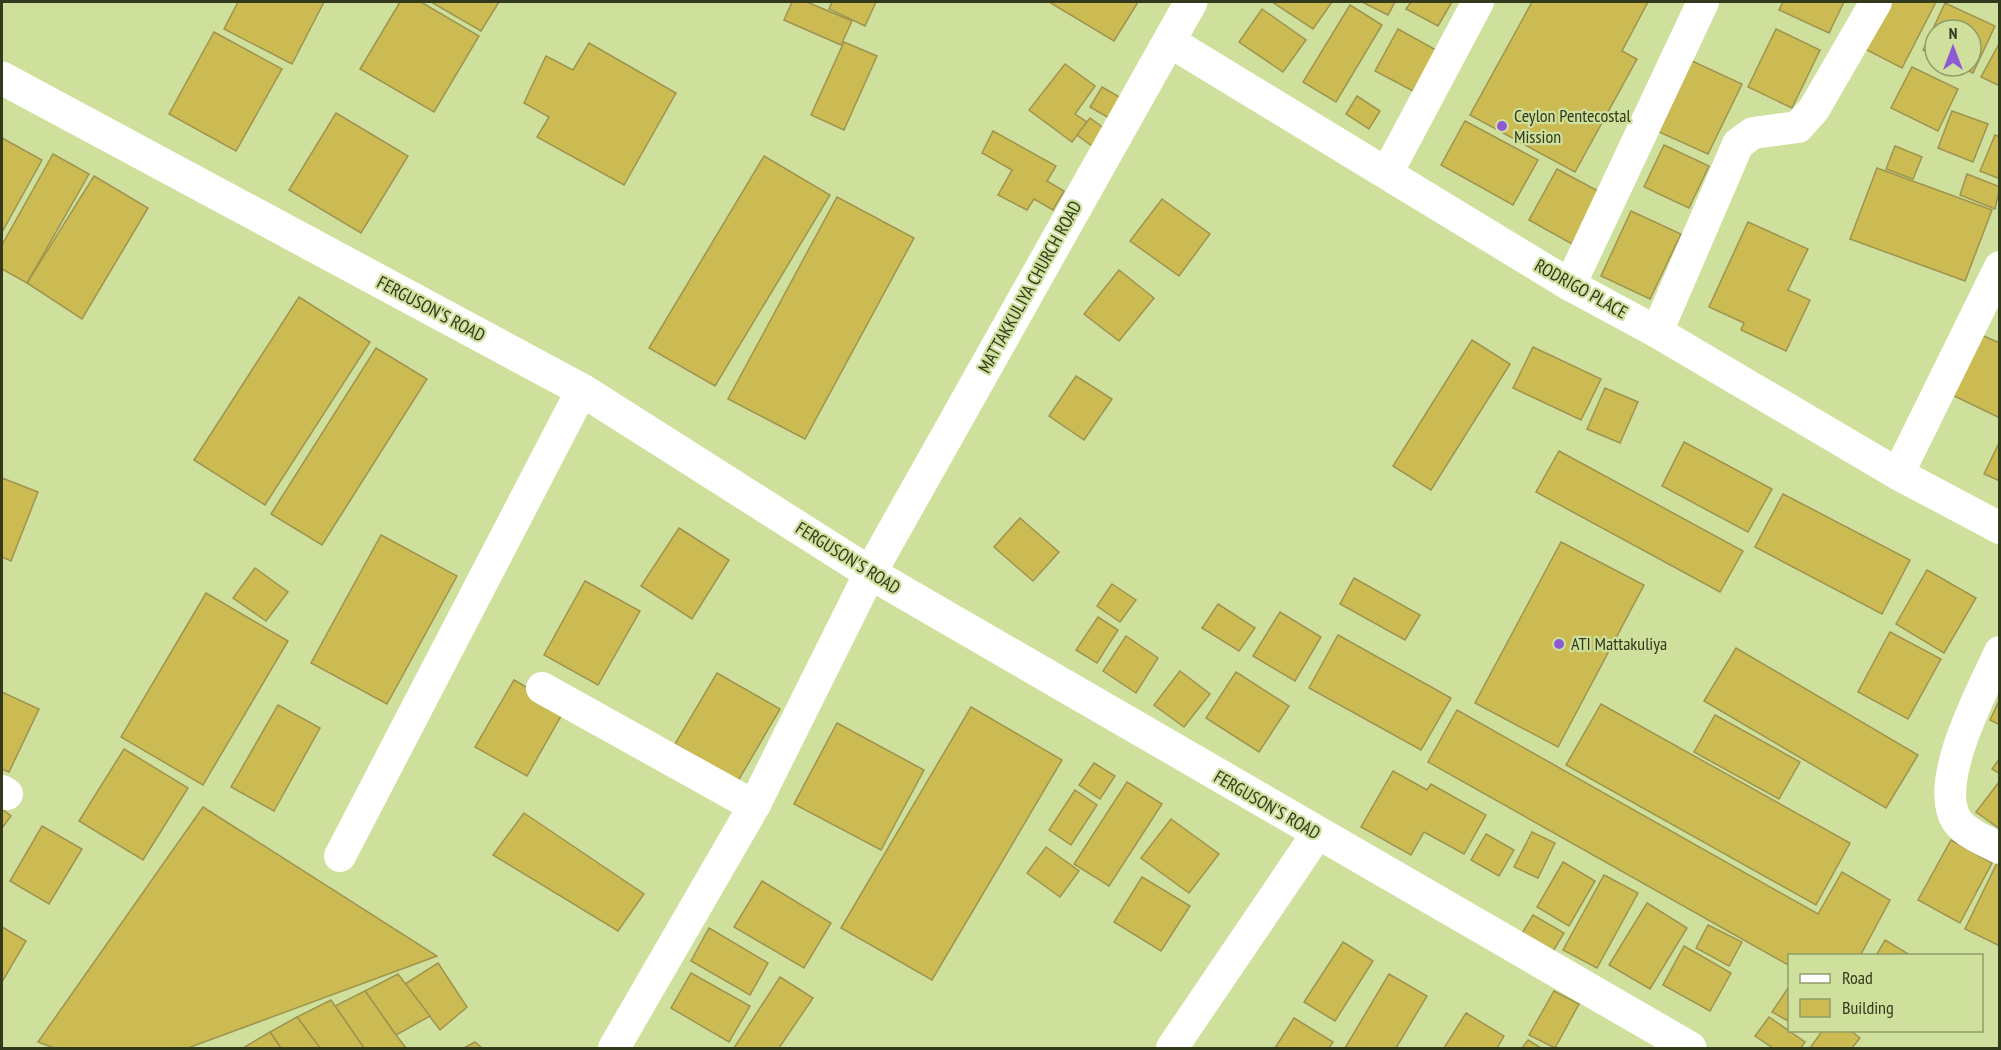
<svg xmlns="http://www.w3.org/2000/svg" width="2001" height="1050" viewBox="0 0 2001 1050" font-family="'PT Sans Narrow',sans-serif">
	<rect width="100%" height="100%" fill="#cee09c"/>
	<g fill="#ccbb52" stroke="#9f944f" stroke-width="1.5">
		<path d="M238 2H324L292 64 224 29Z"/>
		<path d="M400 2H421L479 36 434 112 360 69Z"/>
		<path d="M431 2H499L481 31Z"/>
		<path d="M792 2H807L852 21 841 45 784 20Z"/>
		<path d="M832 2H876L865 26 829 9Z"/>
		<path d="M1049 2H1138L1114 41Z"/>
		<path d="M1272 2H1332L1313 29Z"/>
		<path d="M1362 2H1395L1388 15Z"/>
		<path d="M1411 2H1452L1438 26 1406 9Z"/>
		<path d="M1532 2H1648L1622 51 1637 59 1575 172 1470 115Z"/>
		<path d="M1783 2H1844L1829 33 1779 10Z"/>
		<path d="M1887 2H1936L1902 68 1863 48Z"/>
		<path d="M1945 3 1995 26 1973 73 1958 66H1971V30H1935V55L1923 50Z"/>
		<path d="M1350 5 1382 25 1336 102 1303 82Z"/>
		<path d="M1262 9 1306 40 1283 72 1239 42Z"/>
		<path d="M1398 29 1436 50 1413 91 1375 71Z"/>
		<path d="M1776 29 1820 50 1792 108 1748 87Z"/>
		<path d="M214 32 282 69 236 151 169 114Z"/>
		<path d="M844 42 877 56 844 130 811 115Z"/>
		<path d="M2000 42V86L1981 77Z"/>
		<path d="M589 43 676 93 624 185 537 137 549 117 524 103 546 56 573 70Z"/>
		<path d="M1692 61 1742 84 1708 154 1659 132Z"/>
		<path d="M1065 64 1095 86 1075 114 1087 122 1072 142 1029 110Z"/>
		<path d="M1912 67 1958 89 1938 131 1891 108Z"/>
		<path d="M1102 87 1121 98 1109 118 1090 107Z"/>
		<path d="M1357 96 1380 111 1369 129 1346 114Z"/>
		<path d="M1952 111 1988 124 1973 162 1938 148Z"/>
		<path d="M336 113 408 156 361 233 289 190Z"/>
		<path d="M1090 118 1105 129 1092 146 1077 135Z"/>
		<path d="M1465 121 1538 160 1513 205 1441 165Z"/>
		<path d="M993 131 1056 166 1047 181 1064 191 1053 210 1034 199 1027 210 998 195 1012 170 982 153Z"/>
		<path d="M1995 135 2000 137V179L1980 171Z"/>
		<path d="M2 138 42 160 2 232Z"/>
		<path d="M1664 145 1709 166 1689 208 1644 187Z"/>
		<path d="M1895 146 1922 157 1913 179 1886 169Z"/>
		<path d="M53 154 89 174 27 283 2 269V245Z"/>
		<path d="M764 156 830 195 715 386 649 348Z"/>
		<path d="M1877 168 1992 210 1965 281 1850 239Z"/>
		<path d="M1557 169 1600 192 1572 244 1529 220Z"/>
		<path d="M1967 174 2000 187 1995 209 1960 195Z"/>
		<path d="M94 176 148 208 82 319 27 283Z"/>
		<path d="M837 197 914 238 805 439 728 399Z"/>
		<path d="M1162 199 1210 234 1179 276 1130 241Z"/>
		<path d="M1631 211 1681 234 1650 299 1601 276Z"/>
		<path d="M1748 222 1808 249 1788 290 1810 300 1786 351 1741 330 1744 323 1709 307Z"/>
		<path d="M1119 270 1154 298 1119 341 1084 314Z"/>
		<path d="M299 297 370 342 265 505 194 460Z"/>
		<path d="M1979 334 2000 343V418L1950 394Z"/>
		<path d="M1472 340 1510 364 1431 490 1393 466Z"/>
		<path d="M1533 347 1601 379 1581 420 1513 388Z"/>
		<path d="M376 348 427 379 322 545 271 514Z"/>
		<path d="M1076 376 1112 399 1084 440 1049 416Z"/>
		<path d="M1605 388 1638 402 1620 443 1587 429Z"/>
		<path d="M2000 441V481L1984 474Z"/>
		<path d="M1684 442 1772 489 1748 532 1662 486Z"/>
		<path d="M1559 451 1743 551 1720 592 1536 492Z"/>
		<path d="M2 478 38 492 11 561 2 557Z"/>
		<path d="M1783 494 1910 560 1882 614 1755 547Z"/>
		<path d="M1020 518 1059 552 1033 581 994 547Z"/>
		<path d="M679 528 729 560 692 619 641 586Z"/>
		<path d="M381 535 457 576 387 704 311 663Z"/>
		<path d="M1561 542 1644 585 1558 747 1475 703Z"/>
		<path d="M255 568 288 592 266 621 233 598Z"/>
		<path d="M1927 570 1976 598 1944 653 1896 624Z"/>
		<path d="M1354 578 1420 615 1405 640 1340 604Z"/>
		<path d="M585 581 640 611 598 685 544 655Z"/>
		<path d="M1112 584 1136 600 1120 622 1097 606Z"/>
		<path d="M206 593 288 641 203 785 121 737Z"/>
		<path d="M1218 604 1255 628 1239 651 1202 628Z"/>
		<path d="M1280 612 1321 637 1295 681 1253 656Z"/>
		<path d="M1098 617 1118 630 1097 663 1076 650Z"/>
		<path d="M1890 632 1941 659 1908 719 1858 692Z"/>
		<path d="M1338 635 1451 698 1421 750 1309 688Z"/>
		<path d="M1126 636 1158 658 1136 693 1103 671Z"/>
		<path d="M1736 648 1918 755 1886 808 1704 701Z"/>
		<path d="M1180 671 1210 694 1184 727 1154 705Z"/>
		<path d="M1236 672 1289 706 1259 752 1206 718Z"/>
		<path d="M717 673 780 709 738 781 675 744Z"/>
		<path d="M514 680 565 709 527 776 475 747Z"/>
		<path d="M2 692 39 709 9 772 2 769Z"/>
		<path d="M1999 701H2000V725L1990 720Z"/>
		<path d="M1601 704 1850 843 1816 905 1566 765Z"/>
		<path d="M278 705 320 728 274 811 231 787Z"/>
		<path d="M971 707 1062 760 932 980 841 928Z"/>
		<path d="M1457 710 1818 914 1842 872 1890 900 1860 956H1790V966L1428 762Z"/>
		<path d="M1715 715 1800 762 1779 799 1694 752Z"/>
		<path d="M837 723 924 770 881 850 794 804Z"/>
		<path d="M124 749 188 788 143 860 79 821Z"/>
		<path d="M2000 758V774L1992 769Z"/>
		<path d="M1094 763 1115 776 1100 799 1079 785Z"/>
		<path d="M1393 771 1427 790 1431 784 1486 815 1464 854 1424 832 1411 855 1361 827Z"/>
		<path d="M1127 782 1162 804 1109 886 1074 864Z"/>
		<path d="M1999 782H2000V829L1976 812Z"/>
		<path d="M1075 790 1097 805 1071 845 1049 830Z"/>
		<path d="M203 807 437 956 188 1048H54L38 1042Z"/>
		<path d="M2 809 11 816 2 828Z"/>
		<path d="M524 813 644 894 618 931 493 855Z"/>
		<path d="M1171 819 1219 854 1189 893 1141 858Z"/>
		<path d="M42 826 82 849 49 904 10 881Z"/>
		<path d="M1532 832 1555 843 1538 878 1514 867Z"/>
		<path d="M1486 834 1514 850 1499 876 1471 860Z"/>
		<path d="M1951 840 1992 863 1960 923 1918 900Z"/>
		<path d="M1046 847 1079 871 1060 897 1027 873Z"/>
		<path d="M1563 862 1595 881 1569 926 1537 907Z"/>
		<path d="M1997 863 2000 864V946L1965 929Z"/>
		<path d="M1604 875 1638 893 1597 968 1563 950Z"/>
		<path d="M1142 877 1190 906 1161 951 1114 922Z"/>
		<path d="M762 881 831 923 804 968 734 927Z"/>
		<path d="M1647 903 1687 928 1650 989 1609 965Z"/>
		<path d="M1533 915 1564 933 1552 953 1521 935Z"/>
		<path d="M1708 925 1742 942 1729 966 1696 948Z"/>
		<path d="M2 927 26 941 2 982Z"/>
		<path d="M709 928 768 963 750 995 691 961Z"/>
		<path d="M1885 940 1910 955 1876 956Z"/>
		<path d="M1343 942 1373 961 1335 1021 1304 1002Z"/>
		<path d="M1684 946 1731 973 1710 1011 1663 985Z"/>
		<path d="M438 963 467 1007 440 1030 405 984Z"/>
		<path d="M691 973 750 1006 729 1042 671 1008Z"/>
		<path d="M398 974 430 1016 396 1035 365 991Z"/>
		<path d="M1389 974 1427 996 1396 1048H1345Z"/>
		<path d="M780 977 813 998 779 1048H734Z"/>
		<path d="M1790 985V1022L1772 1012Z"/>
		<path d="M365 991 396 1035 406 1048H364L335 1006Z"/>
		<path d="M1554 991 1579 1004 1555 1048 1529 1035Z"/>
		<path d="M331 1000 335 1006 364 1048H320L297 1017Z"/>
		<path d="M1466 1013 1504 1036 1497 1048H1444Z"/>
		<path d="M297 1017 320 1048H281L270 1032Z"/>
		<path d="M1769 1017 1805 1042 1801 1048H1773L1755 1036Z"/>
		<path d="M1294 1018 1333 1042 1329 1048H1275Z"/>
		<path d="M1823 1030H1850L1860 1038 1852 1048H1810Z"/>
		<path d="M270 1032 281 1048H243Z"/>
		<path d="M1528 1040 1541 1048H1522Z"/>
		<path d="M475 1042 482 1048H464Z"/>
	</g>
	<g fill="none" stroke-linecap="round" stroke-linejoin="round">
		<g stroke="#fff" stroke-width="32">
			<path d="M1169 41 1570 285 1657 332 1898 474 2000 528"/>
			<path d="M1387 173 1478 2"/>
			<path d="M1570 285 1703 2"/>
			<path d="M1657 332 1738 144 1753 133 1798 127 1814 109 1876 2"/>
			<path d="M1898 474 2000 267"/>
			<path d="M2000 652C1983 689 1932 783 1957 821 1967 834 1985 841 2000 848"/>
			<path d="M542 688 754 806"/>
			<path d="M2 791 7 794"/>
			<path d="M340 856 582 390"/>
			<path d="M614 1048 754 806 870 573"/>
			<path d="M1172 1048 1317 834"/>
		</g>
		<g stroke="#fff" stroke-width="33">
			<path d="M2 78 582 390 870 573 1690 1048"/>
			<path d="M870 573 1191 2"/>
		</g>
	</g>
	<g fill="#8d5ad3" stroke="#cee09c" stroke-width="2">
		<circle cx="1502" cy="126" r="6"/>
		<circle cx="1559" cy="644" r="6"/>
	</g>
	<g text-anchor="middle" stroke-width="4.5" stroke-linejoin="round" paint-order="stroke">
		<g font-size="18" fill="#32391d" stroke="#cee09c" text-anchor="start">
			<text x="1514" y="122">Ceylon Pentecostal<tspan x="1514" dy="21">Mission</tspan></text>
			<text x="1571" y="650">ATI Mattakuliya</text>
		</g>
		<g font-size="18" fill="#32391d" stroke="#cee09c">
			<text transform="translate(1030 287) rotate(-61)" y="6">MATTAKKULIYA CHURCH ROAD</text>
			<text transform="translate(1581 289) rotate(29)" y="6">RODRIGO PLACE</text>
			<text transform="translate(431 309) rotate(28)" y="6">FERGUSON'S ROAD</text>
			<text transform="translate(848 558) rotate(32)" y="6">FERGUSON'S ROAD</text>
			<text transform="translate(1267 805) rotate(30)" y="6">FERGUSON'S ROAD</text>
		</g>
	</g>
	<rect width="2001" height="1050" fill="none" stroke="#32391d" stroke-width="6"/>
	<rect x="1788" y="954" width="195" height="78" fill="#cee09c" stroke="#909d69" stroke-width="1.5"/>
	<rect x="1800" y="974" width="30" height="9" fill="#ffffff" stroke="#909d69" stroke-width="1.5"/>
	<text x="1842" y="984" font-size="18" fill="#32391d">Road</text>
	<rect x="1800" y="999" width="30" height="18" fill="#ccbb52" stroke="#909d69" stroke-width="1.5"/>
	<text x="1842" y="1014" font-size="18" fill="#32391d">Building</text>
	<g transform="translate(1953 48)"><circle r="28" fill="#cee09c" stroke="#909d69" stroke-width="1.5"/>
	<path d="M0-4.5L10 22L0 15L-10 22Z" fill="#8d5ad3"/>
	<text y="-9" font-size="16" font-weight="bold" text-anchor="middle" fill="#32391d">N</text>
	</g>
</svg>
